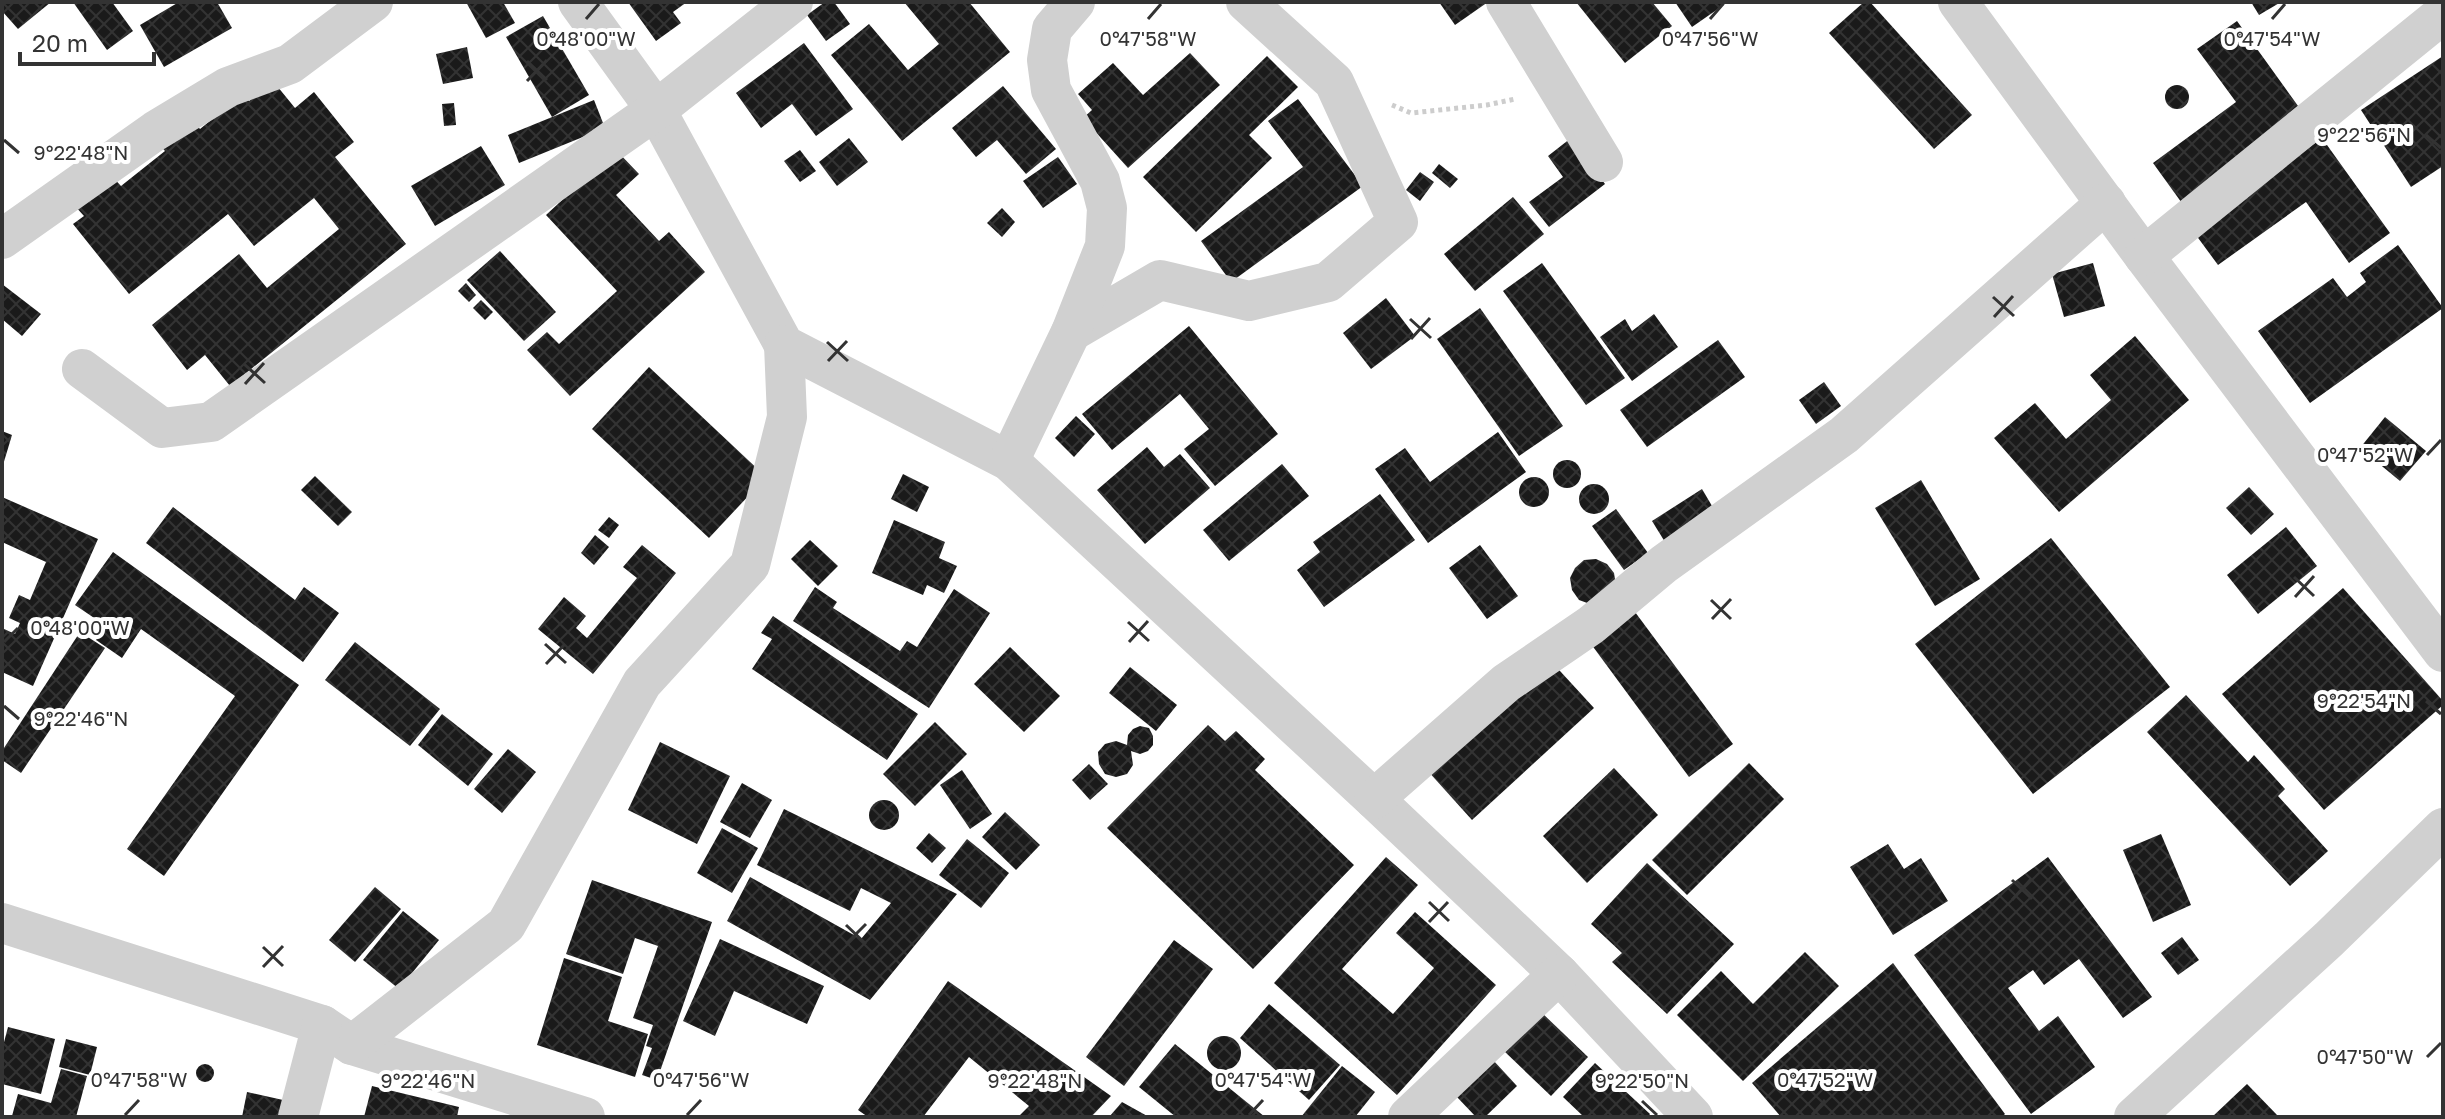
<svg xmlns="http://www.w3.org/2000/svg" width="2445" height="1119" viewBox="0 0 2445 1119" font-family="'Golos Text',sans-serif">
	<defs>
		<pattern id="building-cross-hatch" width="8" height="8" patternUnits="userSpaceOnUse" patternTransform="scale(2)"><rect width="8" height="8" fill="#1a1a1a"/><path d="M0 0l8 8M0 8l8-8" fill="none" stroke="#333"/></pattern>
	</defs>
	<rect width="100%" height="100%" fill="#fff"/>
	<g fill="url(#building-cross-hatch)">
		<path d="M2 2H51L18 29 2 11Z"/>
		<path d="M73 2H112L133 31 107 50Z"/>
		<path d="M179 2H217L232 28 164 67 140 25Z"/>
		<path d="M466 2H503L515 23 486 38Z"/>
		<path d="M628 2H687L673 12 681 23 656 41Z"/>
		<path d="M825 2H834L850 24 826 41 807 15Z"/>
		<path d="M904 2H969L1010 52 902 141 831 55 869 24 908 70 939 44Z"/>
		<path d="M1439 2H1488L1455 25Z"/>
		<path d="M1576 2H1652L1672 26 1625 63Z"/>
		<path d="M1675 2H1728L1692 27Z"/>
		<path d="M1864 2H1870L1972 115 1934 149 1829 33Z"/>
		<path d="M2251 2H2281L2259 15Z"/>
		<path d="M543 16 589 95 552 117 506 37Z"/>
		<path d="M2237 21 2306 117 2184 206 2153 163 2236 102 2197 49Z"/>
		<path d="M804 43 853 109 816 136 792 104 761 128 736 93Z"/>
		<path d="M467 47 473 78 443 84 436 54Z"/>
		<path d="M1190 53 1220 85 1128 168 1083 118 1092 110 1078 94 1113 63 1143 95Z"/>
		<path d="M1267 56 1298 87 1249 135 1272 158 1196 232 1143 177Z"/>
		<path d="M2443 56V166L2411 187 2361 110Z"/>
		<path d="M273 81 295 108 314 92 354 142 335 157 406 244 230 386 205 355 187 370 152 325 239 254 267 288 339 229 314 198 254 246 228 214 129 294 73 224 84 216 74 205 111 175 121 186 165 151 156 141 188 115 200 129 243 94 249 101Z"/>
		<circle cx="2177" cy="97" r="12"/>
		<path d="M1003 86 1056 149 1026 174 997 140 976 157 952 128Z"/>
		<path d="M1298 99 1363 186 1231 282 1201 241 1303 167 1268 121Z"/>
		<path d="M594 100 605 128 519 163 508 135Z"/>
		<path d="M454 103 456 125 444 126 442 104Z"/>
		<path d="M849 138 868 162 837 186 819 162Z"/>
		<path d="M1571 138 1605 184 1549 227 1529 202 1563 177 1548 156Z"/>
		<path d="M2322 138 2390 233 2349 263 2306 202 2218 265 2193 231Z"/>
		<path d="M481 146 505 185 435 226 411 186Z"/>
		<path d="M616 150 639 174 616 195 659 241 669 232 705 272 570 396 527 350 547 332 559 344 617 291 546 215Z"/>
		<path d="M800 150 816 171 800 182 784 161Z"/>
		<path d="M1058 157 1077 184 1043 208 1023 181Z"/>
		<path d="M1439 164 1458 179 1450 188 1432 173Z"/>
		<path d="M1420 172 1434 182 1420 201 1406 190Z"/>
		<path d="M1513 197 1544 234 1475 291 1444 254Z"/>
		<path d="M1002 208 1015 222 1002 237 987 223Z"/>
		<path d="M2398 245 2443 308 2310 403 2258 331 2333 278 2347 297 2366 282 2360 273Z"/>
		<path d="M500 251 556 312 524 341 467 280Z"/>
		<path d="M1542 263 1625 378 1586 405 1503 291Z"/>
		<path d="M2093 263 2105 306 2064 317 2052 274Z"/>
		<path d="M466 283 476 295 469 302 458 291Z"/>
		<path d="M2 284 41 314 22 336 2 319Z"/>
		<path d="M1386 298 1415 336 1371 369 1343 333Z"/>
		<path d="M481 300 493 312 485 320 473 308Z"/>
		<path d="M1480 308 1563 426 1519 456 1437 339Z"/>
		<path d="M1654 314 1678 347 1632 381 1600 337 1625 319 1632 331Z"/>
		<path d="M1189 326 1278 434 1215 486 1184 449 1209 429 1180 394 1112 450 1082 414Z"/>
		<path d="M2135 336 2189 400 2059 512 1994 438 2035 403 2066 439 2111 400 2090 375Z"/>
		<path d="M1718 340 1745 377 1647 447 1620 410Z"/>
		<path d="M649 367 766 477 709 538 592 429Z"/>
		<path d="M1824 382 1841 406 1816 424 1799 400Z"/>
		<path d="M1076 416 1095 434 1074 457 1055 438Z"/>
		<path d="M2385 417 2426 451 2400 481 2360 448Z"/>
		<path d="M2 431 12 435 3 465H2Z"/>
		<path d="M1498 432 1526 472 1428 543 1375 469 1405 448 1430 482Z"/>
		<path d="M1147 447 1164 467 1180 454 1210 488 1145 544 1097 490Z"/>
		<circle cx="1567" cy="474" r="14"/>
		<path d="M1282 464 1309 496 1229 561 1203 530Z"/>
		<path d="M903 474 929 487 917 512 891 499Z"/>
		<path d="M315 476 352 512 338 526 301 490Z"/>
		<circle cx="1534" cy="492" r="15"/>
		<path d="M1921 480 1980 579 1935 606 1875 508Z"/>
		<circle cx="1594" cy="499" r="15"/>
		<path d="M2249 487 2274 514 2251 535 2226 508Z"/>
		<path d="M1702 489 1715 511 1665 542 1652 521Z"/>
		<path d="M1380 494 1415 540 1324 607 1297 570 1320 552 1313 542Z"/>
		<path d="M2 497 98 539 33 686 2 672V628L15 634 20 623 9 618 19 595 30 600 46 562 2 542Z"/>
		<path d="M173 507 295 600 304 587 339 613 303 662 146 543Z"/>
		<path d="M1616 509 1648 553 1624 570 1592 526Z"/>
		<path d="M609 517 619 525 609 538 598 530Z"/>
		<path d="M894 520 945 542 939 558 957 566 944 593 927 585 923 595 872 573Z"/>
		<path d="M2286 527 2317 566 2258 614 2227 575Z"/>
		<path d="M595 535 609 547 594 565 581 553Z"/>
		<path d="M2051 538 2170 687 2033 794 1915 644Z"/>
		<path d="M810 540 838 566 818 586 791 559Z"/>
		<path d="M642 545 676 573 593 674 538 629 564 597 586 616 576 628 587 638 637 578 623 567Z"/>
		<path d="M1480 545 1518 596 1487 619 1449 568Z"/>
		<path d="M113 552 299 685 164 876 127 849 235 696 141 629 122 658 96 640 106 626 75 605Z"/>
		<path d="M1596 559 1607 564 1614 573 1616 585 1590 604 1579 600 1572 590 1570 578 1575 568 1584 560Z"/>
		<path d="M815 587 837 602 833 608 900 651 907 641 917 647 954 589 990 613 929 708 793 621Z"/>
		<path d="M2343 588 2443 701V705L2324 810 2222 694Z"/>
		<path d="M1635 612 1733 744 1689 777 1591 644Z"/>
		<path d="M773 616 918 714 887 760 752 669 772 639 761 633Z"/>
		<path d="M80 632 105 648 21 773 2 760V751Z"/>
		<path d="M355 642 440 709 410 746 325 680Z"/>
		<path d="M1010 647 1060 696 1024 732 974 684Z"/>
		<path d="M1549 659 1594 708 1472 820 1427 770Z"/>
		<path d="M1130 667 1177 705 1156 731 1109 693Z"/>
		<path d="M2186 695 2248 762 2254 755 2285 789 2278 796 2328 851 2290 886 2147 732Z"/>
		<path d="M442 714 493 754 468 786 418 745Z"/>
		<path d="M935 722 967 754 915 806 883 774Z"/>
		<path d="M1208 725 1225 741 1236 731 1265 759 1255 770 1354 865 1253 969 1107 828Z"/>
		<path d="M1140 726 1149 728 1153 736V745L1148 751 1140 754 1131 751 1133 765 1127 774 1116 777 1105 774 1099 764 1098 752 1105 744 1116 741 1127 745 1128 735 1133 729Z"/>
		<path d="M660 742 730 776 697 844 628 810Z"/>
		<path d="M508 749 536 772 502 813 474 789Z"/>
		<path d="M1749 763 1784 799 1687 895 1652 860Z"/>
		<path d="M1089 764 1108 784 1090 800 1072 780Z"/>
		<path d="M1614 768 1658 815 1587 883 1543 836Z"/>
		<path d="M962 770 992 814 970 829 940 785Z"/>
		<path d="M742 783 772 800 750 838 720 822Z"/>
		<circle cx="884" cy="815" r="15"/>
		<path d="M784 809 957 894 870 1000 727 921 750 877 861 939 891 903 861 888 850 911 757 865Z"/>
		<path d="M1005 812 1040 845 1016 870 982 837Z"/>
		<path d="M722 828 758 848 732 893 697 873Z"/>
		<path d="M929 833 946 848 932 863 916 848Z"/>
		<path d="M2161 834 2191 905 2153 922 2123 850Z"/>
		<path d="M967 839 1009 873 981 908 939 875Z"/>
		<path d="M1888 844 1904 869 1921 858 1948 901 1893 935 1850 867Z"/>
		<path d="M1386 857 1418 885 1342 969 1393 1014 1434 968 1396 933 1415 912 1496 985 1397 1095 1274 983Z"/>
		<path d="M2048 857 2152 997 2123 1018 2079 959 2044 985 2033 970 2008 988 2039 1031 2058 1016 2095 1067 2031 1114 1914 955Z"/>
		<path d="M1647 863 1734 944 1667 1014 1612 962 1622 953 1591 924Z"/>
		<path d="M592 880 712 922 657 1080 642 1075 652 1048 646 1046 653 1025 633 1018 658 946 635 938 623 974 566 954Z"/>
		<path d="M375 887 401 909 355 962 329 940Z"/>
		<path d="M403 911 439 940 399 989 363 960Z"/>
		<path d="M2182 937 2199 960 2178 975 2161 953Z"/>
		<path d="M720 939 824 986 807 1024 734 991 715 1036 683 1021Z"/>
		<path d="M1174 940 1213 969 1124 1086 1086 1057Z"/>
		<path d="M1805 952 1839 986 1743 1081 1677 1015 1721 971 1753 1004Z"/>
		<path d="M564 958 622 977 608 1021 648 1034 635 1077 537 1045Z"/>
		<path d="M1893 963 2005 1114 2002 1117H1781L1752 1083Z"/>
		<path d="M948 981 1111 1096 1091 1117H1018L1029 1106 969 1057 923 1117H868L858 1110Z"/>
		<path d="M1269 1004 1340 1065 1309 1100 1240 1038Z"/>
		<path d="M1541 1012 1588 1057 1551 1096 1504 1051Z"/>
		<path d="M8 1027 55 1039 41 1094 2 1084V1050Z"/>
		<circle cx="1224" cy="1053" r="17"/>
		<path d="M66 1039 97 1047 90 1075 59 1067Z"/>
		<path d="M1175 1044 1265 1117H1176L1139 1087Z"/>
		<path d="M1493 1060 1517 1086 1485 1117H1476L1456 1096Z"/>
		<path d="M1595 1063 1650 1114 1648 1117H1584L1563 1097Z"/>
		<circle cx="205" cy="1073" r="9"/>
		<path d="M1342 1066 1375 1092 1355 1117H1301Z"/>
		<path d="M61 1069 87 1076 76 1117 12 1116 18 1094 51 1103Z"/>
		<path d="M2247 1084 2279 1117H2212Z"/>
		<path d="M372 1086 459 1107 457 1117H364Z"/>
		<path d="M247 1092 292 1102 288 1117H242Z"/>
		<path d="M1122 1102 1149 1117H1109Z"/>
	</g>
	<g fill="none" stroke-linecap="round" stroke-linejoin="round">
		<path stroke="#cdcdcd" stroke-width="5" stroke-dasharray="4 4" stroke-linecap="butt" d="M1392 105 1411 113 1487 105 1515 99"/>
		<g stroke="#d0d0d0" stroke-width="40">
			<path d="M578 2 656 110 784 345 1009 461 1374 799 1559 974 1693 1117"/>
			<path d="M1506 2 1603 162"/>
			<path d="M1958 2 2144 256 2443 652"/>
			<path d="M2 239 155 131 228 87 290 64 373 2"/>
			<path d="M2144 256 2443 14"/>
			<path d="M1071 332 1160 280 1249 301 1328 282 1398 222 1334 82 1246 2"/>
			<path d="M82 369 162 428 211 422 656 110 793 2"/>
			<path d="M1009 461 1071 332 1105 246 1107 208 1100 181 1051 90 1047 60 1052 29 1075 2"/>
			<path d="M1374 799 1506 683 1591 625 1664 564 1844 435 2106 203"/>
			<path d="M2 923 322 1025 352 1045 585 1117"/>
			<path d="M352 1045 506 925 642 683 750 565 787 417 784 345"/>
			<path d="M298 1117 322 1025"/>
			<path d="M1408 1117 1559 974"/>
			<path d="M2134 1117 2329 939 2443 828"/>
		</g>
	</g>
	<path fill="none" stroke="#333" stroke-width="3" d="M586 19 599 4M1148 19 1161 4M1710 19 1723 4M2272 19 2285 4M527 61 547 80M527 81 547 60M2426 135 2441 148M4 140 19 153M1993 297 2014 316M1994 317 2013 296M1410 319 1431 338M1411 339 1430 318M827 342 848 361M828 361 847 341M244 364 265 383M245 384 264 363M2427 455 2441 440M2294 577 2314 596M2295 597 2314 576M1711 600 1731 619M1712 619 1731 599M1128 622 1149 641M4 642 18 628M1129 642 1148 621M545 644 566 663M546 664 565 644M2426 701 2441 714M4 706 19 719M2012 880 2032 899M2012 900 2031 879M1429 902 1449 921M1429 922 1448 902M846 925 866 944M846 944 866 924M263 947 283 966M263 967 283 946M2427 1057 2441 1043M428 1101 443 1115M1035 1101 1050 1115M1642 1101 1657 1115M125 1115 139 1100M687 1115 701 1100M1249 1115 1263 1100M1812 1115 1825 1100"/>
	<g font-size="20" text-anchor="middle" fill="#333" stroke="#fff" stroke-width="8" stroke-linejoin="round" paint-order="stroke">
		<text x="586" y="46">0°48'00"W</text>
		<text x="1148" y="46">0°47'58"W</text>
		<text x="1710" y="46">0°47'56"W</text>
		<text x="2272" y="46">0°47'54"W</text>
		<text x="2364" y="142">9°22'56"N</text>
		<text x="81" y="160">9°22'48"N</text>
		<text x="2365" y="462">0°47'52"W</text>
		<text x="80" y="635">0°48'00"W</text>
		<text x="2364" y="708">9°22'54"N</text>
		<text x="81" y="726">9°22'46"N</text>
		<text x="2365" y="1064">0°47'50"W</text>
		<text x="139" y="1087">0°47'58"W</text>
		<text x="701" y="1087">0°47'56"W</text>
		<text x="1263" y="1087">0°47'54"W</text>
		<text x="1825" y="1087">0°47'52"W</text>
		<text x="428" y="1088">9°22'46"N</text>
		<text x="1035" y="1088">9°22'48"N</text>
		<text x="1642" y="1088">9°22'50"N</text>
	</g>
	<rect width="2445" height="1119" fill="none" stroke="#333333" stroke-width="8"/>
	<path d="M20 52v12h134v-12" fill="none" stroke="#333333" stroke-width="4"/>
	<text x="32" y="52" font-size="24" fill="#333333" stroke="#ffffff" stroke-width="6" paint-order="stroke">20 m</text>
</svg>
